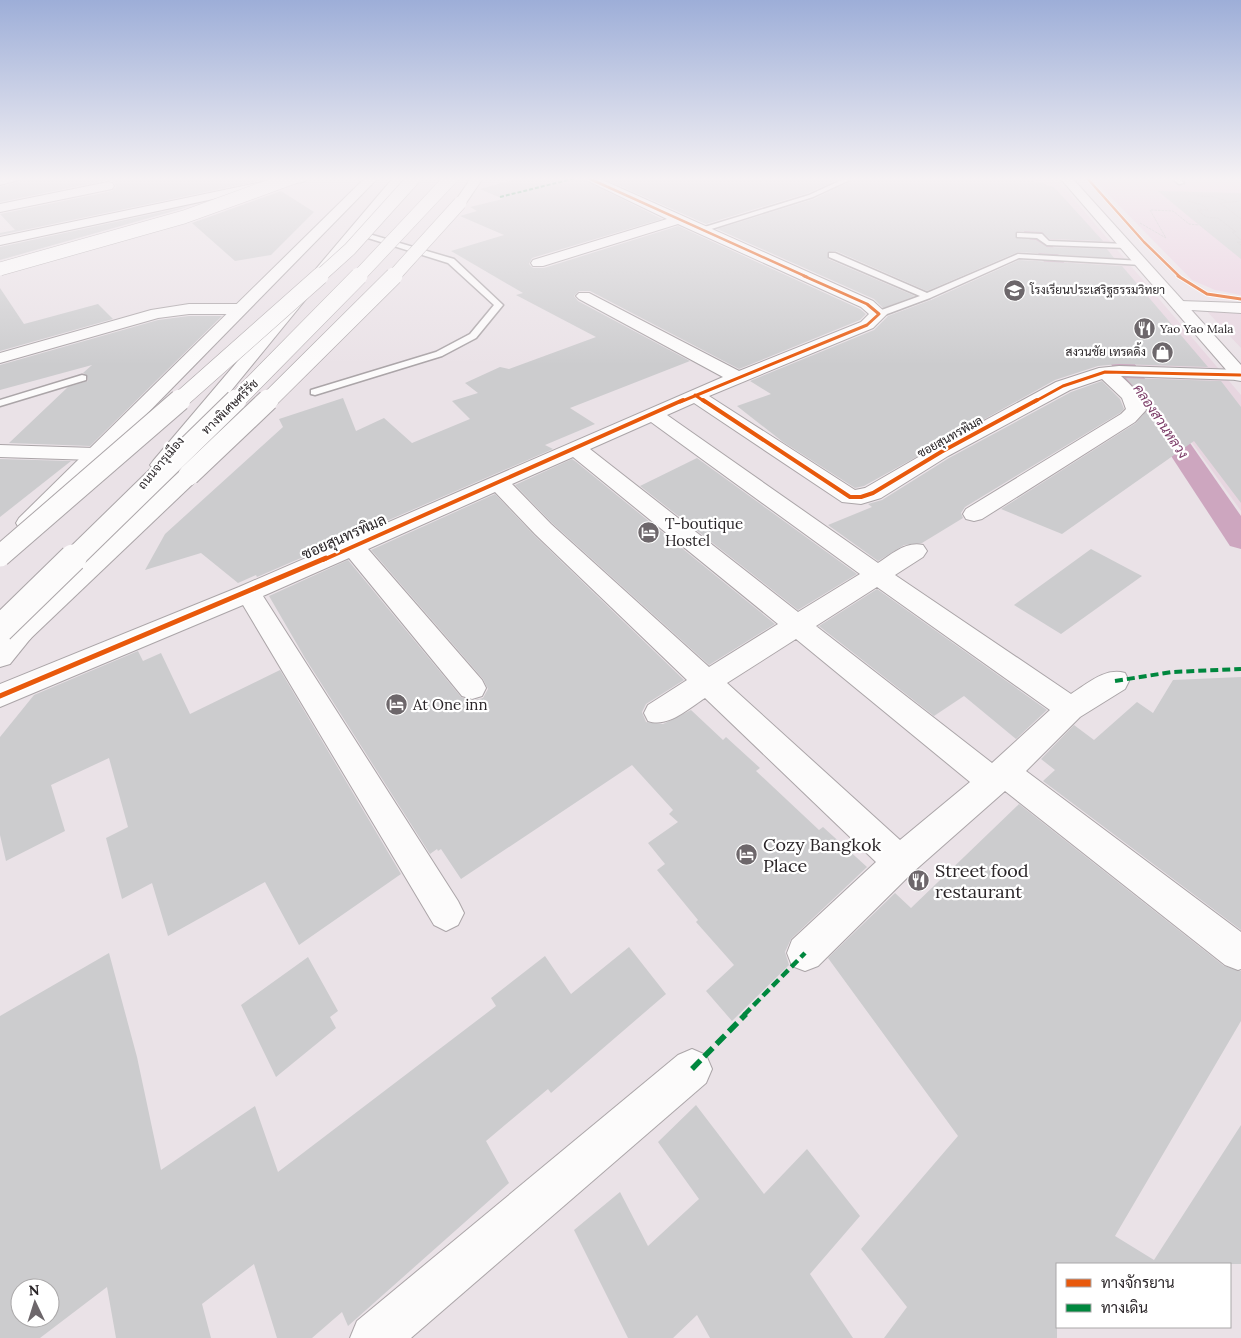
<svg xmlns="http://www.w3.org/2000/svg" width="1241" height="1338" viewBox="0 0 1241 1338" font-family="Lora,Sarabun,serif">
	<rect width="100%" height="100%" fill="#eae2e7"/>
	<g fill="#e7d6e0">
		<path d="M1002 178H1048L1061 184 1241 395V511Z"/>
		<path d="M1204 308 1241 310V348Z"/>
	</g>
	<path fill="#ead0e0" d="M1092 178H1241V295L1215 290 1192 280Z"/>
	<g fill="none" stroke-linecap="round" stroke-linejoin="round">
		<path fill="#cda6bf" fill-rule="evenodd" d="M989 178H1005L1241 516V549L1230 546Z"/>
	</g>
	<g fill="#ccccce" fill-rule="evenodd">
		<path d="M23 178H262L263 180 0 235V233L15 230 0 214 112 191 116 187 114 182 108 180 0 202V187L19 182Z"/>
		<path d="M520 178H580L662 219 532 258 529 264 533 268H544L678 226 860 309 866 314 860 320 739 369 590 291H579L574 296 578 301 690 361 570 408 595 424 545 445 553 449 257 577 256 575 238 583 201 553 145 570 165 534 283 427 279 419 343 398 356 431 384 418 412 443 470 419 452 401 478 393 465 383 500 367 509 369 596 337 516 295 523 293 451 251 504 235 460 216 477 211 470 207 503 199 480 189Z"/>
		<path d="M602 178H842L808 193 706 224Z"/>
		<path d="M856 178 987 179 1034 181 1054 187 1103 241 1050 239 1042 232 1020 231 1016 232V238L1036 240 1047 247 1107 249 1114 258 1018 252 927 291 836 251 828 252V259L915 296 883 308 874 299 717 229 814 199Z"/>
		<path d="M281 191 314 212 271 255 235 261 192 223Z"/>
		<path d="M1158 191 1241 193V259L1199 225Z"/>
		<path d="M189 206 181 209 0 260V247Z"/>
		<path d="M1019 260 1122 266 1208 367 1119 364 1098 366 1055 380 864 486 855 488 783 442 737 406 771 394 750 381 874 330 888 316 931 300Z"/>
		<path d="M0 288 24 324 98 304 113 319 0 351Z"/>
		<path d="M189 316H222L90 446 9 443 68 387 88 381 87 375 83 373 92 365 0 390V365L158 320Z"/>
		<path d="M1126 378 1221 381 1241 407V503L1194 441 1062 534 1001 509 1136 423 1148 409 1141 395Z"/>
		<path d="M1102 381 1120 399 1124 409 1120 413 965 507 961 513 963 518 922 543 904 545 878 561 828 525 872 507 868 504 882 500 949 458 1071 392Z"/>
		<path d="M697 458 857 574 798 610 640 486Z"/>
		<path d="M0 459 71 461 0 517Z"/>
		<path d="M572 459 575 461 775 624 709 665 552 523 515 485Z"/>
		<path d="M495 494 534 535 684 680 646 704 642 712 646 722 663 724 691 710 723 740 726 737 760 768 756 771 819 830 823 827 867 867 791 939 785 952 789 965 732 1021 706 991 734 965 696 922 698 920 657 870 665 864 648 843 678 822 669 814 673 810 632 765 461 879 441 849 438 851 437 849 430 854 305 658 269 596 348 560 461 697 471 701 483 698 488 689 483 679 371 550Z"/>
		<path d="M1091 549 1142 576 1061 634 1014 605Z"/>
		<path d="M877 589 1047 710 1016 739 964 696 934 716 819 626Z"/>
		<path d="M138 651 143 661 161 653 190 714 280 670 401 874 299 945 265 882 168 936 152 883 122 899 106 838 128 827 109 758 51 785 65 831 6 861 0 835V737L34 695Z"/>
		<path d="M1241 677V930L1043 781 1055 770 1041 759 1074 725 1094 740 1137 702 1153 713 1173 680Z"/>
		<path d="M1019 804 1224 966 1241 971V1021L1115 1236 1154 1260 1241 1125V1264H1057V1338H884L907 1307 861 1249 958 1136 828 958 895 893 911 908Z"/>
		<path d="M629 947 666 994 551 1093 548 1089 486 1141 509 1183 348 1326 342 1312 312 1338H277L254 1264 202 1304 211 1338H116L107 1287 40 1338H0V1016L109 953 137 1057 161 1170 255 1106 278 1172 496 1006 491 998 545 956 571 994ZM20 1288H50V1318H20Z"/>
		<path d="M308 957 338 1011 330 1017 336 1028 276 1077 241 1005Z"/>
		<path d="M696 1105 764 1194 807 1149 860 1216 810 1274 853 1338H710L697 1315 673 1338H628L574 1230 620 1192 648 1246 699 1199 658 1142Z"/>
	</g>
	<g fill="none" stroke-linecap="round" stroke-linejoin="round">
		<defs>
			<g id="lane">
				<path d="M846 178H854L813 197 705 231 698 229 809 195Z"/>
				<path d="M1171 178H1178L1184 183 1179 184Z"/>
				<path d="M352 229 454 259 503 305 476 338 442 356 315 395 311 394V390L436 352 470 334 494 305 448 263 352 233Z"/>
				<path d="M1020 233 1042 234 1049 241 1127 244 1131 246 1127 248 1047 245 1037 238 1017 237V233Z"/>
				<path d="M829 253H835L927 293 1018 254 1142 261 1146 263 1142 265 1019 258 930 298 879 317 875 314 876 312 920 296 829 257Z"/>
				<path d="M82 375 86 376V380L0 406V400Z"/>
			</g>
			<g id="street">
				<path d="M0 178H21L19 180 0 185Z"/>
				<path d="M281 178H309L303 182 260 189 0 245V237Z"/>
				<path d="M582 178H598L873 301 887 314 873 328 709 396 855 490 865 488 934 448 1056 382 1099 368 1119 366 1241 370 1240 380 1121 376C1132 386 1142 396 1146 410L1135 422 982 519 974 521 966 519 963 514 966 509 1121 414 1126 409 1122 398 1102 379 1070 390 948 456 881 498 861 504 842 502 694 403 667 415 878 563C892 554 906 541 923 545L927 551 923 557 895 575 1071 694C1087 684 1105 667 1125 673L1129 681 1125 689 1080 717 1026 771 1241 932V969L1238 970 1225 965 1005 791 912 873 818 966 805 971 792 966 787 953 792 940 876 862 705 698C688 709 668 728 648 721L644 713 648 705 687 680 535 534 495 492 368 549 482 680 486 688 482 696 472 699 462 696 349 558 263 596 458 901 464 913 458 925 446 931 434 925 243 605 0 707V684L239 587 723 377 579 299 576 296 579 293H589L739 371 861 322 869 314 861 307 678 224 543 266H533L531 263 533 260 667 219ZM651 422 860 574 798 612 590 449ZM573 457 778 624 709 667 551 524 512 484ZM877 587 1050 710 992 763 816 626ZM796 639 970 782 900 840 727 683Z"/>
				<path d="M108 182 112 183 114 186 112 189 0 212V204Z"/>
				<path d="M1180 301 1241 303V313L1174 309 1172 306Z"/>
				<path d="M189 304H240L248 309 240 314H189L158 318 0 363V353L151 310Z"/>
				<path d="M0 445 94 448 101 450 104 454 101 458 94 460 0 457Z"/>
				<path d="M692 1049 706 1055 712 1069 706 1083 411 1338H350L357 1321 678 1055Z"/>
			</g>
			<g id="secondary">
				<path d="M365 178H378L35 528 27 530 19 528 16 523 19 518Z"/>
				<path d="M393 178H405L167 469 160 471 153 469 150 465 153 461Z"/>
				<path d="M1060 178H1072L1241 365V381L1235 380Z"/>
				<path d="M38 602 47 604 51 611 47 618 10 664 0 667V638L29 604Z"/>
			</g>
			<g id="highway">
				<path d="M471 178H483L464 206H456L454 203Z"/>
				<path d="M189 469 197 470 200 475 197 480 29 640 20 643 11 640 7 633 11 626 181 470Z"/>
			</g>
		</defs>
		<use href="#lane" stroke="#aba5a8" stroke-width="3"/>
		<use href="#street" stroke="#aba5a8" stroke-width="2"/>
		<use href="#secondary" stroke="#aba5a8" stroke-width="2"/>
		<use href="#highway" stroke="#aba5a8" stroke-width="2"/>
		<g stroke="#c7c4c6" stroke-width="1" stroke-dasharray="2.5 1" stroke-linecap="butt">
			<path d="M1197 196 1215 197 1226 201"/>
			<path d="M1188 201 1203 205 1208 210H1197L1206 217 1218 218 1236 232H1232L1241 240"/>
			<path d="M1241 201 1220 203 1241 219"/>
			<path d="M1151 210 1173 211 1189 224 1199 225"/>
			<path d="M1140 223 1166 238 1150 210"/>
			<path d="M1241 242H1237L1241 245"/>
		</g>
		<use href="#lane" fill="#fcfbfb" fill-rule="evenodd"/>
		<use href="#street" fill="#fcfbfb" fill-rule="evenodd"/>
		<use href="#secondary" fill="#fcfbfb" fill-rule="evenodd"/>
		<use href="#highway" fill="#fcfbfb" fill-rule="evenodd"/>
		<defs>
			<g id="highway-bridge-far3">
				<path d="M0 269 184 217 292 178"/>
				<path d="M319 277 350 249 414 178"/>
				<path d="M358 277 451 178"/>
				<path d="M393 277 460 203"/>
			</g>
			<g id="highway-bridge-far2">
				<path d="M178 402 320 276"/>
				<path d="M235 402 359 276"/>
				<path d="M267 402 394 276"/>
			</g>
			<g id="highway-bridge-far1">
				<path d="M189 475 268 400"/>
				<path d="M0 556 180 400"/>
				<path d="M72 560 236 400"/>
			</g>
			<path id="highway-bridge" d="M0 629 73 558"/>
		</defs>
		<use href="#highway-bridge-far3" stroke="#aba5a8" stroke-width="14" stroke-linecap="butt"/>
		<use href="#highway-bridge-far2" stroke="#aba5a8" stroke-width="18" stroke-linecap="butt"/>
		<use href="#highway-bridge-far1" stroke="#aba5a8" stroke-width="23" stroke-linecap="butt"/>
		<use href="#highway-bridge" stroke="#aba5a8" stroke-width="29" stroke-linecap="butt"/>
		<use href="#highway-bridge-far3" stroke="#fcfbfb" stroke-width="13"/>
		<use href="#highway-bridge-far2" stroke="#fcfbfb" stroke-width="17"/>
		<use href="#highway-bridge-far1" stroke="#fcfbfb" stroke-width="21"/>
		<use href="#highway-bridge" stroke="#fcfbfb" stroke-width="27"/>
		<path stroke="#00873e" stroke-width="2" stroke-dasharray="4 2" stroke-linecap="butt" d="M500 197 576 178"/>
		<path stroke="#00873e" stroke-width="4" stroke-dasharray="8 4" stroke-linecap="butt" d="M1115 681 1172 672 1241 669"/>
		<path stroke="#00873e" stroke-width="4.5" stroke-dasharray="9 4.5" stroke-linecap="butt" d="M744 1015 805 953"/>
		<path stroke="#00873e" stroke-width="5.5" stroke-dasharray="12 5.5" stroke-linecap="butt" d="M692 1069 746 1014"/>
		<defs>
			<g id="cycleway-far3">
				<path d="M588 178 807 277"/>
				<path d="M1087 178 1144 242 1180 277"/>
			</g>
			<g id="cycleway-far2">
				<path d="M1178 276 1207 294 1241 299"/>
				<path d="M695 395 705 402"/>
				<path d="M680 402 867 325 879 314 867 304 804 276"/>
				<path d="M1034 402 1063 386 1105 372 1240 375"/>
			</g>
			<g id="cycleway-far1">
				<path d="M703 400 850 497H861L873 493 941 452 1037 400"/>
				<path d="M323 560 683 400"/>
			</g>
			<path id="cycleway" d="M0 696 326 558"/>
		</defs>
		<use href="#cycleway-far3" stroke="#fff" stroke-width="4"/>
		<use href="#cycleway-far2" stroke="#fff" stroke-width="5"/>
		<use href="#cycleway-far1" stroke="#fff" stroke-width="6"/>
		<use href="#cycleway" stroke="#fff" stroke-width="8"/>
		<use href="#cycleway-far3" stroke="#e8590c" stroke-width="2.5"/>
		<use href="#cycleway-far2" stroke="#e8590c" stroke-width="3"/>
		<use href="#cycleway-far1" stroke="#e8590c" stroke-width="4"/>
		<use href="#cycleway" stroke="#e8590c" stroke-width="5"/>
	</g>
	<linearGradient id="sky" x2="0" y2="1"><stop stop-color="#9daed8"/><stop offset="0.49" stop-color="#f6f2f4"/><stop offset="1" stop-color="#f6f2f4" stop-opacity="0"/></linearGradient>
	<rect width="1241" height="365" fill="url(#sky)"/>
	<defs>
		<symbol id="school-disc" viewBox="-11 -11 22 22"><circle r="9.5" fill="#6d676b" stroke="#fff"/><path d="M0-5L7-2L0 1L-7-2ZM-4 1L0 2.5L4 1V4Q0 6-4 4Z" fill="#fff"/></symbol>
		<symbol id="restaurant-disc" viewBox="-11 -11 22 22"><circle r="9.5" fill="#6d676b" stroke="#fff"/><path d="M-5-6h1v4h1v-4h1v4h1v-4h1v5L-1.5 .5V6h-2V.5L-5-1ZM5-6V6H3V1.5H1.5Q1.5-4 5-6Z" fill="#fff"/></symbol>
		<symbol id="shop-disc" viewBox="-11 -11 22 22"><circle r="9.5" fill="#6d676b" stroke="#fff"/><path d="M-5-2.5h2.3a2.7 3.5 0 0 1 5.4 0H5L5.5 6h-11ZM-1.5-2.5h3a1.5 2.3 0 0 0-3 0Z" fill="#fff"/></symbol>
		<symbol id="hotel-disc" viewBox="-11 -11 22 22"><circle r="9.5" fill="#6d676b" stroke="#fff"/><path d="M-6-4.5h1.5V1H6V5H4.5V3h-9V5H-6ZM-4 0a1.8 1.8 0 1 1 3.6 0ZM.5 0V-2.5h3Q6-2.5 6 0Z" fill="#fff"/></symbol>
	</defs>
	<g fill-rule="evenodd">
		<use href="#school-disc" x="1002" y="278" width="25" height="25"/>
		<use href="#restaurant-disc" x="1132" y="316" width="25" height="25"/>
		<use href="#shop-disc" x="1150" y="340" width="25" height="25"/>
		<use href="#hotel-disc" x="636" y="520" width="25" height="25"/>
		<use href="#hotel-disc" x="384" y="692" width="25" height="25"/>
		<use href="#hotel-disc" x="734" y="842" width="25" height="25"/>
		<use href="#restaurant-disc" x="906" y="868" width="25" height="25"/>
	</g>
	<g text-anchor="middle" stroke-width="4.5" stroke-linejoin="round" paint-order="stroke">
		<g font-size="12" fill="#2a2528" stroke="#fff" text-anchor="start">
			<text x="1030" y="294">โรงเรียนประเสริฐธรรมวิทยา</text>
			<text x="1160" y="333">Yao Yao Mala</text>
			<text x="1146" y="356" text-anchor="end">สงวนชัย เทรดดิ้ง</text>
		</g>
		<g font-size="12" fill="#2a2528" stroke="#fff">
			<text transform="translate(230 407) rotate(-44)" y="4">ทางพิเศษศรีรัช</text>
			<text transform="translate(950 437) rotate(-29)" y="4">ซอยสุนทรพิมล</text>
			<text transform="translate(161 463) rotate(-50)" y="4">ถนนจารุเมือง</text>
		</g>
		<g font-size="14" font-style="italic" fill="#7b3b67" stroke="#fff">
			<text transform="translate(1161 421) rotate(56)" y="5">คลองสวนหลวง</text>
		</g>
		<g font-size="15" fill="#2a2528" stroke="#fff" text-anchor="start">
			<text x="665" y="529">T-boutique<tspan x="665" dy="17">Hostel</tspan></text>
			<text x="413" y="710">At One inn</text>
		</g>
		<g font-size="15" fill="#2a2528" stroke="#fff">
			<text transform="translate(344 537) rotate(-24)" y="5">ซอยสุนทรพิมล</text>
		</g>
		<g font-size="18" fill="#2a2528" stroke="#fff" text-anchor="start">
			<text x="763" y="851">Cozy Bangkok<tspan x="763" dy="21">Place</tspan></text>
			<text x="935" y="877">Street food<tspan x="935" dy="21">restaurant</tspan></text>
		</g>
	</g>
	<rect x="1056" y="1263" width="175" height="65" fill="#ffffff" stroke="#aaa8a9"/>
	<rect x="1066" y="1279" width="25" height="8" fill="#e8590c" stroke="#aaa8a9"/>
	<text x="1101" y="1288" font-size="15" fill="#2a2528">ทางจักรยาน</text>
	<rect x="1066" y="1304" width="25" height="8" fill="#00873e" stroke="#aaa8a9"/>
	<text x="1101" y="1313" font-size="15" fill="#2a2528">ทางเดิน</text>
	<g transform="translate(35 1303) rotate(356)"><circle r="24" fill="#ffffff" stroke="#aaa8a9"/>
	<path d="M0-4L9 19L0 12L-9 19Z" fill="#6d676b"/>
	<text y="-8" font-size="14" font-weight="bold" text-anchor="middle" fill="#2a2528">N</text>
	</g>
</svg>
